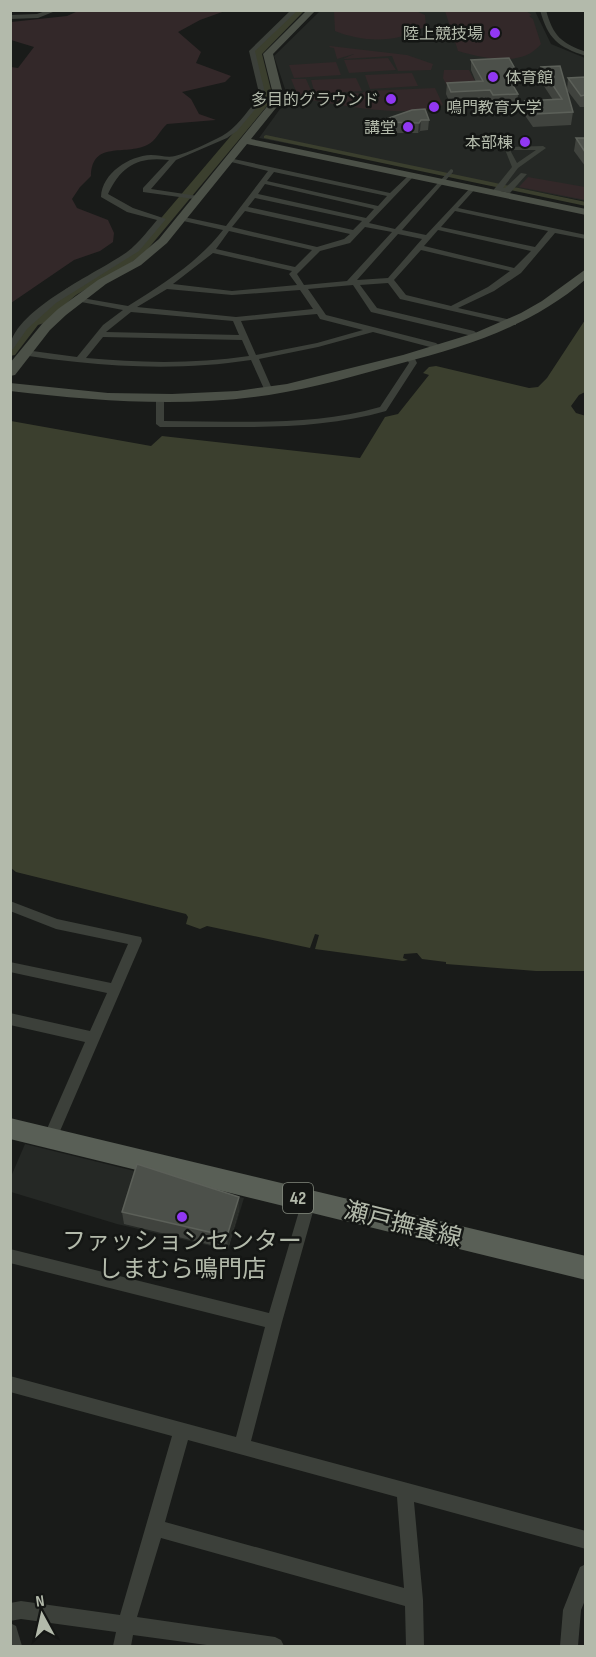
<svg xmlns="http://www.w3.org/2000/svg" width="596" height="1657" viewBox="0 0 596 1657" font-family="'Sofia Sans Condensed','Noto Sans JP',sans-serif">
	<rect width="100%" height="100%" fill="#191b19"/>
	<g fill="#252825">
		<path d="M320 11H535L551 44 585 58V201L259 138 288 98 274 56Z"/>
		<path d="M25 1144 244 1198 228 1250 117 1224 11 1192 10 1179Z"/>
	</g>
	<g fill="#332829">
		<path d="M78 11H225L200 20 178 32 201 52 196 63 231 76 225 82 182 92 191 99 199 114 216 120 167 124C160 130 156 141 147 145 125 156 92 140 91 176L80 187 72 199 77 208 108 220 114 233 113 242 100 251 74 260 11 303V67L18 68 34 47 11 40V22L67 16Z"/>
		<path d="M334 11H416L425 15 426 26C398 43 365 43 335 31Z"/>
		<path d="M445 11H526L532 15 529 16 533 19 541 44C522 68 483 58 458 51Z"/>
		<path d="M330 46 407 55 433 64 431 70 398 71 392 56 343 59 354 54 337 59 334 48 329 47Z"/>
		<path d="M388 58 396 70 349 73 344 60Z"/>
		<path d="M336 62 341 75 294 78 289 65Z"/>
		<path d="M444 70H469L477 85 447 86 443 78Z"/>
		<path d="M412 73 418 86 370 89 365 75Z"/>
		<path d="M356 78 362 91 315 94 311 80Z"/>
		<path d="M291 79H306L313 95 359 93 358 95 366 91 435 88 443 105C409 120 336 104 299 98Z"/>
		<path d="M528 177 585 187V200L519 187Z"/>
	</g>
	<path fill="#3b3f2e" d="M585 320V392L579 395 571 406 576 413 586 416 585 971H536L446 964V962L422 959 417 953 404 954 403 958 408 960 403 961 315 949 319 935 315 934 310 948 207 926 200 929 186 924 188 917 186 914 16 872 11 868V421L151 446 162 436 360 458 385 417 398 414 429 375 423 373 429 367 436 366 529 388 538 387 547 378Z"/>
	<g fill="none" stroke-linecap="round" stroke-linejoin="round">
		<path fill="#3b3f2e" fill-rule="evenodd" d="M266 135 586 202V206L264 138V136Z"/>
		<path fill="#3b3f2e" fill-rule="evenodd" d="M295 10H305L262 54 273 98 272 100 147 250 132 262 76 295 44 323 38 325 15 355 10 356C10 341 19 322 34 317L66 289 124 256 139 244 263 98 252 53Z"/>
		<g fill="#3c403a" fill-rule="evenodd">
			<path d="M48 10H58L38 18 10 19V15L37 14Z"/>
			<path d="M291 10H298L255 51 265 93 263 100 237 131 227 138 176 160 151 189 198 196H201V200L143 192V188L169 160C138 156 121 166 108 194L133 208 166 219 139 251 56 303 27 329 13 349H10C10 313 94 274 121 256 136 247 146 233 157 220L127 212 101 197C102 173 129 156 151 155 159 155 168 158 175 156 188 153 210 142 222 136 237 128 247 111 258 99L259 93 249 51Z"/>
			<path d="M540 10H546C553 36 561 43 586 52V56C558 47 548 39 540 10Z"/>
			<path d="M504 147 543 146 546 148 518 168 503 188H505L521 173 527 174 510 193 500 191 495 195 491 193 512 167ZM510 150H536L517 163Z"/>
			<path d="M229 158 390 193 409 175H413V177L369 223 395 229 451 169 453 170V172L402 230 426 235 472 186 476 188 458 208 586 235V239L555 233 521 273 494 291 458 308 516 321V325H513L400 299 388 283 360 285 377 308 474 331 482 337 478 339 468 335 371 312 353 285 308 289 326 315 436 343 443 349 439 352 430 347 373 332 318 347 259 359 273 391 269 394 265 391 251 360C192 369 135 368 77 362 59 360 40 358 22 355L21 353 25 350 77 357 103 325 123 310 76 301V297L128 306C163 284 197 263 223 230L179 220V216L226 226 268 171 227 161V159ZM274 172 387 196 378 206 267 181ZM265 184 374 209 366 218 258 194ZM255 198 362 221 353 230 248 207ZM245 211 350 234 344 239 317 247 232 227ZM455 211 548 231 535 247 441 227ZM365 227 392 232 347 281 304 285 297 274 320 251 350 243ZM438 230 531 251 514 268 424 246ZM229 231 312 250 295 267 216 249ZM398 234 422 239 388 278 357 280ZM421 250 510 271 488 287 451 306 406 295 394 280ZM213 253 292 271 289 274 297 285 232 291 173 284ZM167 289 232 295 300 290 313 309 236 317 137 307ZM131 312 233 321 239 335 106 332ZM317 314 320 319 363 330 317 343 256 355 241 321ZM103 337 242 340 249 356C194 364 140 363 86 358Z"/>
			<path d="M407 355H413L417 363 386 411C313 432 235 426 160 427L156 424V400L160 397 164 400V421C235 421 311 427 380 407L409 363 406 357Z"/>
			<path d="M10 901 57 919 136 936 141 937 142 941 57 1138 55 1143 50 1144 45 1143 43 1138 85 1042 10 1025V1013L90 1031 107 993 10 972V962L111 983 128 944 56 929 10 911Z"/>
			<path d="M309 1194 314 1196 316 1201 282 1322 251 1441 586 1531V1549L414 1502 423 1600 424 1646H406L405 1606 161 1538 137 1617 275 1637 281 1640 284 1646H214L133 1635 131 1646H113L116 1632 21 1619 10 1621V1603L21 1601 120 1615 172 1436 10 1392V1376L236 1437 265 1327 10 1263V1249L269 1313 302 1201 304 1196ZM188 1440 397 1497 404 1588 165 1522Z"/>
			<path d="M586 1564V1598L581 1610 578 1646H560L563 1610 580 1567Z"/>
			<path d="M10 1623 16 1626 22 1646H10Z"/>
		</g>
		<g fill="#4b5047" fill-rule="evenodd">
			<path d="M307 10H316L273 54 284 98 251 139 586 209V215L247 144 167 243 141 265 106 284 66 315 50 330 15 375 10 376V363L42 324 58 309 98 280 133 261 159 239 274 98 263 54Z"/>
			<path d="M586 269V279C533 325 468 346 402 363 358 375 314 388 269 395 183 408 96 401 10 391V383L108 393 172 394 237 391 287 384 403 355 475 333 521 313 542 301Z"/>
		</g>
		<path fill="#595f56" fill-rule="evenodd" d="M10 1118 586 1256V1280L10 1139Z"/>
	</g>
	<g fill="#40433e">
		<path d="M471 60 518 74 517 85H513L518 94 517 104 492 106 489 101 450 103 446 94 447 83 476 82 471 70Z"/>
		<path d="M541 67 573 112 571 125 533 127 524 114 525 101 553 100 540 80Z"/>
		<path d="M585 77V107H580L567 90 568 78Z"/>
		<path d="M383 120H429L428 130 420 131 418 133H383Z"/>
		<path d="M576 138H585V166L574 151Z"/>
		<path d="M239 1210 228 1249 124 1224 122 1212Z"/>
	</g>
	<g fill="#2b2e2a">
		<path d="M421 120 420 131 418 133 419 123Z"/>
		<path d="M239 1197V1210L228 1249 227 1236Z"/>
	</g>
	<g fill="#4c504a" stroke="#5c6059" stroke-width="1.5">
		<path d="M509 58 518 74 507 75 518 94 493 95 490 90 451 92 447 83 483 81 471 60Z"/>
		<path d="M560 66 573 112 535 114 525 101 562 99 541 67Z"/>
		<path d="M585 77V95L581 96 568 78Z"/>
		<path d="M425 109 429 120H421L419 123 383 122V120L412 110Z"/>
		<path d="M576 138H585V152Z"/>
		<path d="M137 1164 239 1197 227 1236 122 1212Z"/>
	</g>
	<g fill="#9138f3" stroke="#141614" stroke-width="2">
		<circle cx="495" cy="33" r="6"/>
		<circle cx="493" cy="77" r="6"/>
		<circle cx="391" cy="99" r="6"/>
		<circle cx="434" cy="107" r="6"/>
		<circle cx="408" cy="127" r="6"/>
		<circle cx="525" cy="142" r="6"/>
		<circle cx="182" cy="1217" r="6"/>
	</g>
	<g text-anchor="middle" stroke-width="5" stroke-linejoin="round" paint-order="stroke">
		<g font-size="16" fill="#b3baab" stroke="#141614" text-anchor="end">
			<text x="483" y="39">陸上競技場</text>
			<text x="505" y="83" text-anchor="start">体育館</text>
			<text x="379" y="105">多目的グラウンド</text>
			<text x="446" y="113" text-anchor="start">鳴門教育大学</text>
			<text x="396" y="133">講堂</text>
			<text x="513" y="148">本部棟</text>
		</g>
		<rect fill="#141614" stroke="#83897e" stroke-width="1.5" x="283" y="1183" width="30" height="30" rx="4.5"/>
		<g font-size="18" font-weight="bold" fill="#b3baab">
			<text x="298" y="1204">42</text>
		</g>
		<g font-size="24" fill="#b3baab" stroke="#141614">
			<text transform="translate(403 1224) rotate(14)" y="8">瀬戸撫養線</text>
		</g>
		<g font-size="24" fill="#b3baab" stroke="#141614">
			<text x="182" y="1249">ファッションセンター<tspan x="182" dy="28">しまむら鳴門店</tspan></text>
		</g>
	</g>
	<rect width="596" height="1657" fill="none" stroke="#b3baab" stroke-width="24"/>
	<g transform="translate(42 1615) rotate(352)" stroke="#141614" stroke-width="4.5" paint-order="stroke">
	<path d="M0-4.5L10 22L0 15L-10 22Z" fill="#b3baab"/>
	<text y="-9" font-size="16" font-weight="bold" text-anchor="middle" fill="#b3baab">N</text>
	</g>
</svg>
